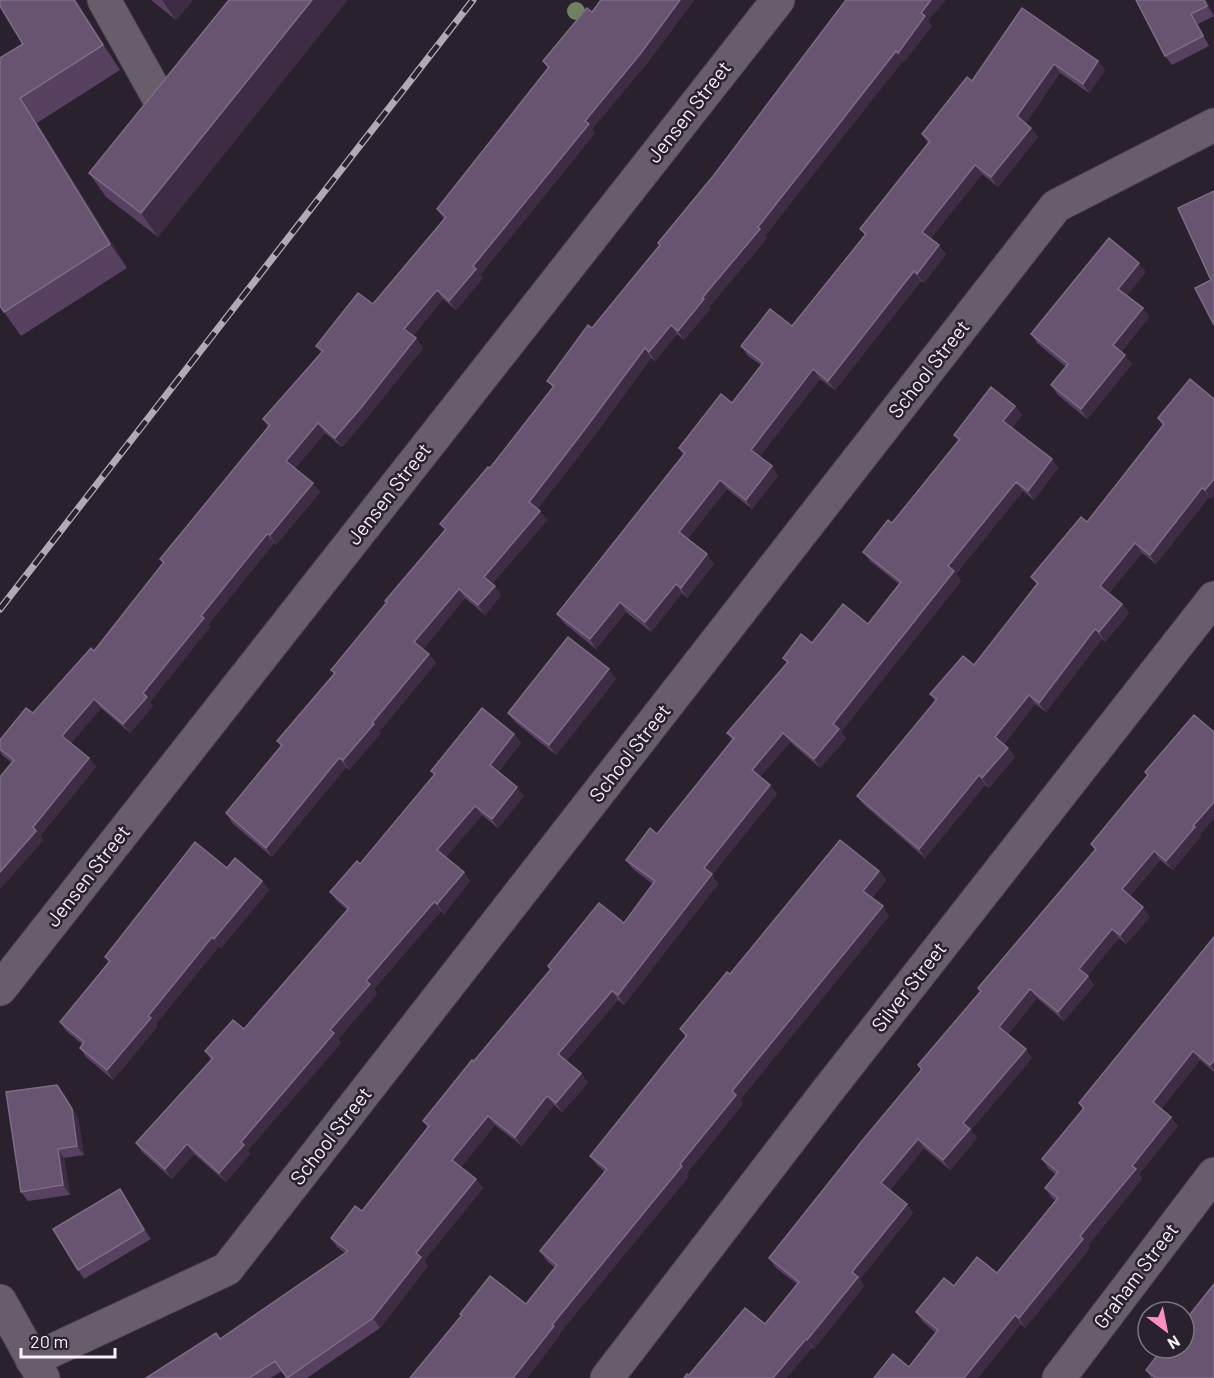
<svg xmlns="http://www.w3.org/2000/svg" width="1214" height="1378" viewBox="0 0 1214 1378" font-family="Barlow,sans-serif">
	<rect width="100%" height="100%" fill="#29212d"/>
	<g fill="none" stroke-linecap="round" stroke-linejoin="round">
		<defs>
			<g id="minor">
				<path d="M104 0 157 95"/>
				<path d="M0 989 778 0"/>
				<path d="M0 1301 43 1378"/>
				<path d="M32 1360 227 1269 1056 206 1214 125"/>
				<path d="M607 1378 825 1094 1214 598"/>
				<path d="M1059 1378 1214 1174"/>
			</g>
		</defs>
		<use href="#minor" stroke="#443d47" stroke-width="35"/>
		<use href="#minor" stroke="#675d6b" stroke-width="33"/>
		<defs>
			<path id="rail" d="M0 609 473 0"/>
		</defs>
		<use href="#rail" stroke="#b1aab4" stroke-width="7"/>
		<use href="#rail" stroke="#29212d" stroke-width="4.5" stroke-dasharray="14" stroke-linecap="butt"/>
	</g>
	<circle fill="#6f8063" cx="576" cy="11" r="9"/>
	<g fill="#574060">
		<path d="M76 0 120 70 37 123 127 268 21 336 4 312 23 44Z"/>
		<path d="M151 0H193L176 20Z"/>
		<path d="M229 0 158 237 106 197 89 173Z"/>
		<path d="M601 0H694L648 62 592 129 595 133 480 275 483 278 456 310 443 299 413 336 416 338 423 348 366 419 342 447 325 433 295 468 313 483 320 492 276 545 274 543 208 625 210 627 150 702 153 706 130 733 101 708 71 743 89 758 96 767 40 836 43 840 0 889 12 763 2 755 0 751V740L33 713 94 651 163 564 160 559 268 427 263 419 321 352 316 346 373 304 444 219 437 209 548 69 543 61 592 12Z"/>
		<path d="M1136 0H1206L1214 16 1198 24 1209 46 1172 65 1165 56Z"/>
		<path d="M1022 8 1098 61 1105 70 1089 93 1060 73 1026 123 1031 128 1038 137 998 187 982 174 931 238 946 254 924 283 921 281 835 390 820 379 759 457 778 476 752 509 727 489 687 539 714 564 687 598 682 593 651 632 626 612 596 649 564 623 557 614 683 455 679 448 732 403 761 365 748 356 741 346 792 326 865 235 860 229 928 143 922 134 972 81Z"/>
		<path d="M928 21 932 26 904 62 903 61 848 129 765 236 767 238 709 307 710 309 684 340 677 334 655 361 651 358 592 439 537 509 547 520 492 584 501 595 485 615 465 598 423 649 429 654 436 663 379 732 381 733 349 770 346 767 272 857 232 823 226 813 281 746 277 741 334 674 331 670 387 603 385 601 445 530 440 524 490 468 553 388 547 381 592 328 659 245 658 243Z"/>
		<path d="M1146 272 1127 295 1143 308 1149 317 1121 352 1132 364 1087 419 1058 395 1051 385 1066 367 1037 343 1031 334Z"/>
		<path d="M1190 379 1211 499 1209 497 1156 564 1142 553 1109 593 1122 604 1129 613 1105 642 1102 639 1046 712 1035 704 1004 744 1015 757 989 788 985 785 925 858 864 805 857 796 935 701 930 694 974 665 1037 585 1031 577 1087 522 1163 426 1158 418Z"/>
		<path d="M1015 406 1022 415 1012 428 1052 459 1058 468 1034 500 1023 491 956 574 961 581 841 732 846 739 820 768 790 742 760 777 770 785 777 794 712 875 718 884 624 1005 618 1000 566 1061 581 1073 588 1083 562 1112 554 1105 522 1146 495 1125 461 1167 476 1179 483 1188 424 1261 428 1266 380 1328 307 1378H286L282 1371 271 1378H146L220 1339 345 1253 337 1247 331 1238 362 1211 428 1128 423 1121 551 971 548 966 624 923 653 884 633 869 626 860 657 834 732 740 727 733 787 663 783 658 812 643 868 624 899 584 870 561 863 552 892 523 958 441 954 435Z"/>
		<path d="M616 679 556 755 515 722 508 713Z"/>
		<path d="M1194 715 1200 835 1201 836 1173 870 1160 860 1130 896 1150 917 1126 944 1119 938 1087 976 1094 985 1064 1021 1037 998 1008 1034 1032 1058 971 1130 977 1138 950 1170 924 1148 890 1190 913 1213 860 1279 864 1286 814 1349 812 1348 689 1375 765 1324 797 1284 776 1268 769 1258 921 1070 918 1065 980 992 978 988 1095 850 1091 844 1148 776 1145 772Z"/>
		<path d="M514 734 521 743 498 772 524 796 498 828 482 815 446 857 470 881 444 914 441 911 374 989 377 994 338 1039 341 1043 248 1150 250 1154 226 1182 194 1154 172 1179 142 1152 136 1143 211 1060 205 1051 244 1029 347 910 337 901 330 892 360 864 434 775 431 771Z"/>
		<path d="M227 868 262 881 269 890 221 948 219 946 156 1024 157 1027 113 1080 86 1057 80 1048 82 1044 66 1031 60 1022 109 963 105 957Z"/>
		<path d="M879 871 886 880 872 898 889 916 740 1100 743 1104 687 1173 689 1176 559 1334 560 1335 527 1378H410L462 1316 460 1314 526 1304 555 1268 547 1261 540 1251 605 1172 597 1165 590 1156 686 1038 680 1029 730 974Z"/>
		<path d="M1214 937V1072L1200 1060 1161 1109 1178 1126 1139 1174 1142 1179 1088 1245 1090 1248 1025 1328 1021 1324 978 1378H874L909 1367 936 1333 923 1322 916 1312 954 1286 997 1273 1056 1201 1052 1198 1045 1188 1056 1175 1048 1168 1042 1159 1083 1110 1079 1103Z"/>
		<path d="M64 1094 78 1118 84 1155 64 1158 70 1195 28 1201 21 1192Z"/>
		<path d="M126 1198 151 1239 84 1279 78 1270Z"/>
		<path d="M1146 1370 1214 1378H1151Z"/>
	</g>
	<g fill="#3d2c44">
		<path d="M74 0H76L120 70 103 45Z"/>
		<path d="M162 0H193L176 20Z"/>
		<path d="M312 0H348L158 237 141 213Z"/>
		<path d="M680 0H694L648 62 592 129 595 133 480 275 483 278 456 310 449 301 473 266 585 121Z"/>
		<path d="M931 0H946L928 21 932 26 904 62 898 53 921 13Z"/>
		<path d="M1204 0H1206L1214 16 1207 6Z"/>
		<path d="M1191 14 1198 24 1209 46 1203 36Z"/>
		<path d="M896 51 903 61 765 236 767 238 709 307 710 309 684 340 678 331 842 120Z"/>
		<path d="M1098 61 1105 70 1089 93 1083 84Z"/>
		<path d="M1054 64 1060 73 1024 126 1017 116Z"/>
		<path d="M20 98 37 123 127 268 110 244Z"/>
		<path d="M1031 128 1038 137 998 187 991 177Z"/>
		<path d="M975 165 982 174 929 241 922 232Z"/>
		<path d="M939 245 946 254 924 283 917 274Z"/>
		<path d="M1139 263 1146 272 1125 298 1118 289Z"/>
		<path d="M914 271 921 281 835 390 828 381Z"/>
		<path d="M437 290 443 299 411 338 404 329Z"/>
		<path d="M1143 308 1149 317 1119 354 1113 345Z"/>
		<path d="M671 325 677 334 655 361 649 352Z"/>
		<path d="M416 338 423 348 366 419 342 447 335 438Z"/>
		<path d="M645 348 651 358 592 439 536 511 529 502Z"/>
		<path d="M1125 355 1132 364 1087 419 1081 409Z"/>
		<path d="M813 369 820 379 757 460 751 450Z"/>
		<path d="M1015 406 1022 415 1010 431 1003 421Z"/>
		<path d="M318 423 325 433 293 470 286 461Z"/>
		<path d="M1052 459 1058 468 1034 500 1028 491Z"/>
		<path d="M772 466 778 476 752 509 746 500Z"/>
		<path d="M1214 479V496L1211 499 1205 490Z"/>
		<path d="M720 480 727 489 685 541 679 532Z"/>
		<path d="M1016 482 1023 491 956 574 961 581 841 732 846 739 820 768 814 759 833 724 948 566Z"/>
		<path d="M313 483 320 492 276 545 270 535Z"/>
		<path d="M1202 488 1209 497 1156 564 1150 555Z"/>
		<path d="M540 511 547 520 490 586 484 577Z"/>
		<path d="M267 534 274 543 208 625 210 627 150 702 153 706 130 733 123 724 143 693 201 616Z"/>
		<path d="M1135 543 1142 553 1107 596 1100 586Z"/>
		<path d="M707 554 714 564 687 598 681 588Z"/>
		<path d="M676 584 682 593 651 632 645 622Z"/>
		<path d="M495 586 501 595 485 615 478 605Z"/>
		<path d="M459 589 465 598 421 651 414 642Z"/>
		<path d="M620 602 626 612 596 649 590 639Z"/>
		<path d="M1122 604 1129 613 1105 642 1099 632Z"/>
		<path d="M1095 629 1102 639 1046 712 1039 703Z"/>
		<path d="M429 654 436 663 379 732 381 733 349 770 343 760Z"/>
		<path d="M609 669 616 679 556 755 549 745Z"/>
		<path d="M1029 695 1035 704 1002 746 995 737Z"/>
		<path d="M94 699 101 708 69 746 62 736Z"/>
		<path d="M783 733 790 742 758 779 752 770Z"/>
		<path d="M514 734 521 743 496 774 490 765Z"/>
		<path d="M1008 748 1015 757 989 788 982 778Z"/>
		<path d="M89 758 96 767 40 836 43 840 0 889V872L33 827Z"/>
		<path d="M339 758 346 767 272 857 266 848Z"/>
		<path d="M979 775 985 785 925 858 919 849Z"/>
		<path d="M770 785 777 794 712 875 718 884 624 1005 618 995 704 868Z"/>
		<path d="M517 787 524 796 498 828 492 819Z"/>
		<path d="M1214 802V819L1200 835 1201 836 1173 870 1166 861 1193 826Z"/>
		<path d="M475 806 482 815 444 860 437 850Z"/>
		<path d="M1154 851 1160 860 1128 898 1122 889Z"/>
		<path d="M879 871 886 880 870 900 863 891Z"/>
		<path d="M464 872 470 881 444 914 437 904Z"/>
		<path d="M262 881 269 890 221 948 214 939Z"/>
		<path d="M434 902 441 911 374 989 377 994 338 1039 341 1043 248 1150 250 1154 226 1182 219 1173 241 1142 330 1030 366 981Z"/>
		<path d="M883 906 889 916 740 1100 743 1104 687 1173 689 1176 559 1334 560 1335 527 1378H513L552 1325 680 1164 732 1091Z"/>
		<path d="M1143 907 1150 917 1126 944 1120 935Z"/>
		<path d="M1112 929 1119 938 1085 978 1079 969Z"/>
		<path d="M212 937 219 946 156 1024 157 1027 113 1080 107 1070 148 1016Z"/>
		<path d="M1088 976 1094 985 1064 1021 1058 1012Z"/>
		<path d="M1030 989 1037 998 1006 1036 999 1027Z"/>
		<path d="M612 991 618 1000 564 1063 558 1054Z"/>
		<path d="M1026 1049 1032 1058 971 1130 977 1138 950 1170 943 1160 963 1123Z"/>
		<path d="M1193 1051 1200 1060 1159 1111 1153 1102Z"/>
		<path d="M1214 1061V1070L1210 1065Z"/>
		<path d="M581 1073 588 1083 562 1112 556 1103Z"/>
		<path d="M57 1085 78 1118 84 1155 77 1146Z"/>
		<path d="M547 1096 554 1105 522 1146 515 1137Z"/>
		<path d="M488 1116 495 1125 459 1170 452 1160Z"/>
		<path d="M1171 1117 1178 1126 1139 1174 1142 1179 1088 1245 1090 1248 1025 1328 1019 1318 1080 1236 1132 1166Z"/>
		<path d="M918 1139 924 1148 888 1193 881 1183Z"/>
		<path d="M187 1144 194 1154 172 1179 165 1169Z"/>
		<path d="M58 1149 64 1158 70 1195 63 1185Z"/>
		<path d="M476 1179 483 1188 424 1261 428 1266 380 1328 373 1318 416 1253Z"/>
		<path d="M120 1189 126 1198 151 1239 144 1230Z"/>
		<path d="M907 1204 913 1213 860 1279 864 1286 814 1349 807 1340 852 1272Z"/>
		<path d="M1015 1315 1021 1324 978 1378H964Z"/>
		<path d="M806 1339 812 1348 787 1378H773Z"/>
	</g>
	<g fill="#685370" stroke="#7e6c86" stroke-width="1.5">
		<path d="M0 0H74L103 45 20 98 110 244 4 312 0 306V58L23 44 0 6Z"/>
		<path d="M229 0H312L141 213 89 173Z"/>
		<path d="M601 0H680L641 53 585 121 589 124 473 266 476 269 449 301 437 290 404 329 416 338 360 409 335 438 318 423 286 461 313 483 270 535 267 534 201 616 204 618 143 693 147 697 123 724 94 699 62 736 89 758 33 827 36 831 0 872V777L14 760 0 749V740L26 708 33 713 91 648 94 651 164 562 160 559 270 425 263 419 323 351 316 346 358 293 373 304 446 217 437 209 549 67 543 61 587 8 592 12Z"/>
		<path d="M846 0H931L921 13 925 16 898 53 896 51 842 120 758 227 760 229 702 298 704 299 678 331 671 325 649 352 645 348 585 429 529 502 540 511 484 577 495 586 478 605 459 589 414 642 429 654 372 723 374 724 343 760 339 758 266 848 226 813 282 745 277 741 335 673 331 670 387 602 385 601 446 529 440 524 488 467 490 468 554 386 547 381 588 325 592 328 660 245 658 243 714 175Z"/>
		<path d="M1136 0H1204L1207 6 1191 14 1203 36 1165 56Z"/>
		<path d="M1022 8 1098 61 1083 84 1054 64 1017 116 1031 128 991 177 975 165 922 232 939 245 917 274 914 271 828 381 813 369 751 450 772 466 746 500 720 480 679 532 707 554 681 588 676 584 645 622 620 602 590 639 557 614 685 453 679 448 721 394 732 403 763 363 741 346 770 309 792 326 866 234 860 229 930 141 922 134 967 77 972 81Z"/>
		<path d="M1214 191V325L1195 288 1211 280 1178 208Z"/>
		<path d="M1109 238 1139 263 1118 289 1143 308 1113 345 1125 355 1081 409 1051 385 1068 364 1031 334Z"/>
		<path d="M1190 379 1214 399V479L1205 490 1202 488 1150 555 1135 543 1100 586 1122 604 1099 632 1095 629 1039 703 1029 695 995 737 1008 748 982 778 979 775 919 849 857 796 937 699 930 694 963 656 974 665 1038 583 1031 577 1081 517 1087 522 1164 424 1158 418Z"/>
		<path d="M991 387 1015 406 1003 421 1052 459 1028 491 1016 482 948 566 954 571 833 724 839 729 814 759 783 733 752 770 770 785 704 868 712 874 618 995 612 991 558 1054 581 1073 556 1103 547 1096 515 1137 488 1116 452 1160 476 1179 416 1253 421 1257 373 1318 287 1378 275 1361 249 1378H146L216 1333 220 1339 348 1251 331 1238 355 1206 362 1211 429 1126 423 1121 472 1060 474 1061 551 969 548 966 599 903 624 923 655 881 626 860 650 828 657 834 734 738 727 733 788 662 783 658 801 634 812 643 843 604 868 624 901 582 863 552 888 520 892 523 960 439 954 435Z"/>
		<path d="M568 637 609 669 549 745 508 713Z"/>
		<path d="M482 708 514 734 490 765 517 787 492 819 475 806 437 850 464 872 437 904 434 902 366 981 370 984 330 1030 334 1033 241 1142 244 1145 219 1173 187 1144 165 1169 136 1143 213 1058 205 1051 233 1020 244 1029 349 908 330 892 357 861 360 864 435 774 431 771Z"/>
		<path d="M1194 715 1214 732V802L1193 826 1195 827 1166 861 1154 851 1122 889 1143 907 1120 935 1112 929 1079 969 1088 976 1058 1012 1030 989 999 1027 1026 1049 963 1123 970 1129 943 1160 918 1139 881 1183 907 1204 852 1272 858 1277 807 1340 806 1339 773 1378H684L687 1374 689 1375 745 1308 765 1324 799 1282 769 1258 862 1141 922 1069 918 1065 981 991 978 988 1096 849 1091 844 1148 775 1145 772Z"/>
		<path d="M840 840 879 871 863 891 883 906 732 1091 736 1095 680 1164 682 1166 552 1325 554 1326 513 1378H410L462 1315 460 1314 490 1276 526 1304 557 1265 540 1251 607 1169 590 1156 687 1035 680 1029 727 972 730 974Z"/>
		<path d="M195 842 227 868 235 858 262 881 214 939 212 937 148 1016 151 1018 107 1070 80 1048 84 1042 60 1022 110 961 105 957Z"/>
		<path d="M1214 937V1061L1210 1065 1193 1051 1153 1102 1171 1117 1132 1166 1136 1169 1080 1236 1083 1239 1019 1318 1015 1315 964 1378H874L893 1354 909 1367 938 1330 916 1312 944 1278 954 1286 977 1257 997 1273 1058 1198 1045 1188 1058 1172 1042 1159 1084 1108 1079 1103Z"/>
		<path d="M57 1085 72 1109 77 1146 58 1149 63 1185 21 1192 6 1092Z"/>
		<path d="M120 1189 144 1230 78 1270 53 1229Z"/>
		<path d="M1214 1284V1378H1156L1146 1370 1163 1348H1184V1322Z"/>
	</g>
	<g text-anchor="middle" stroke-width="5" stroke-linejoin="round" paint-order="stroke">
		<g font-size="20" fill="#f6f0f9" stroke="#29212d">
			<text transform="translate(689 112) rotate(-52)" y="7">Jensen Street</text>
			<text transform="translate(929 369) rotate(-52)" y="7">School Street</text>
			<text transform="translate(389 494) rotate(-52)" y="7">Jensen Street</text>
			<text transform="translate(630 753) rotate(-52)" y="7">School Street</text>
			<text transform="translate(88 876) rotate(-52)" y="7">Jensen Street</text>
			<text transform="translate(909 987) rotate(-52)" y="7">Silver Street</text>
			<text transform="translate(331 1136) rotate(-52)" y="7">School Street</text>
			<text transform="translate(1136 1276) rotate(-53)" y="7">Graham Street</text>
		</g>
	</g>
	<g transform="translate(1166 1330) rotate(148)"><circle r="28" fill="#29212d" stroke="#7b747f" stroke-width="1.5"/>
	<path d="M0-4.5L10 22L0 15L-10 22Z" fill="#fc8fc2"/>
	<text y="-9" font-size="16" font-weight="bold" text-anchor="middle" fill="#f6f0f9">N</text>
	</g>
	<path d="M21 1348v9h94v-9" fill="none" stroke="#f6f0f9" stroke-width="3"/>
	<text x="30" y="1348" font-size="18" fill="#f6f0f9" stroke="#29212d" stroke-width="4.5" paint-order="stroke">20 m</text>
</svg>
